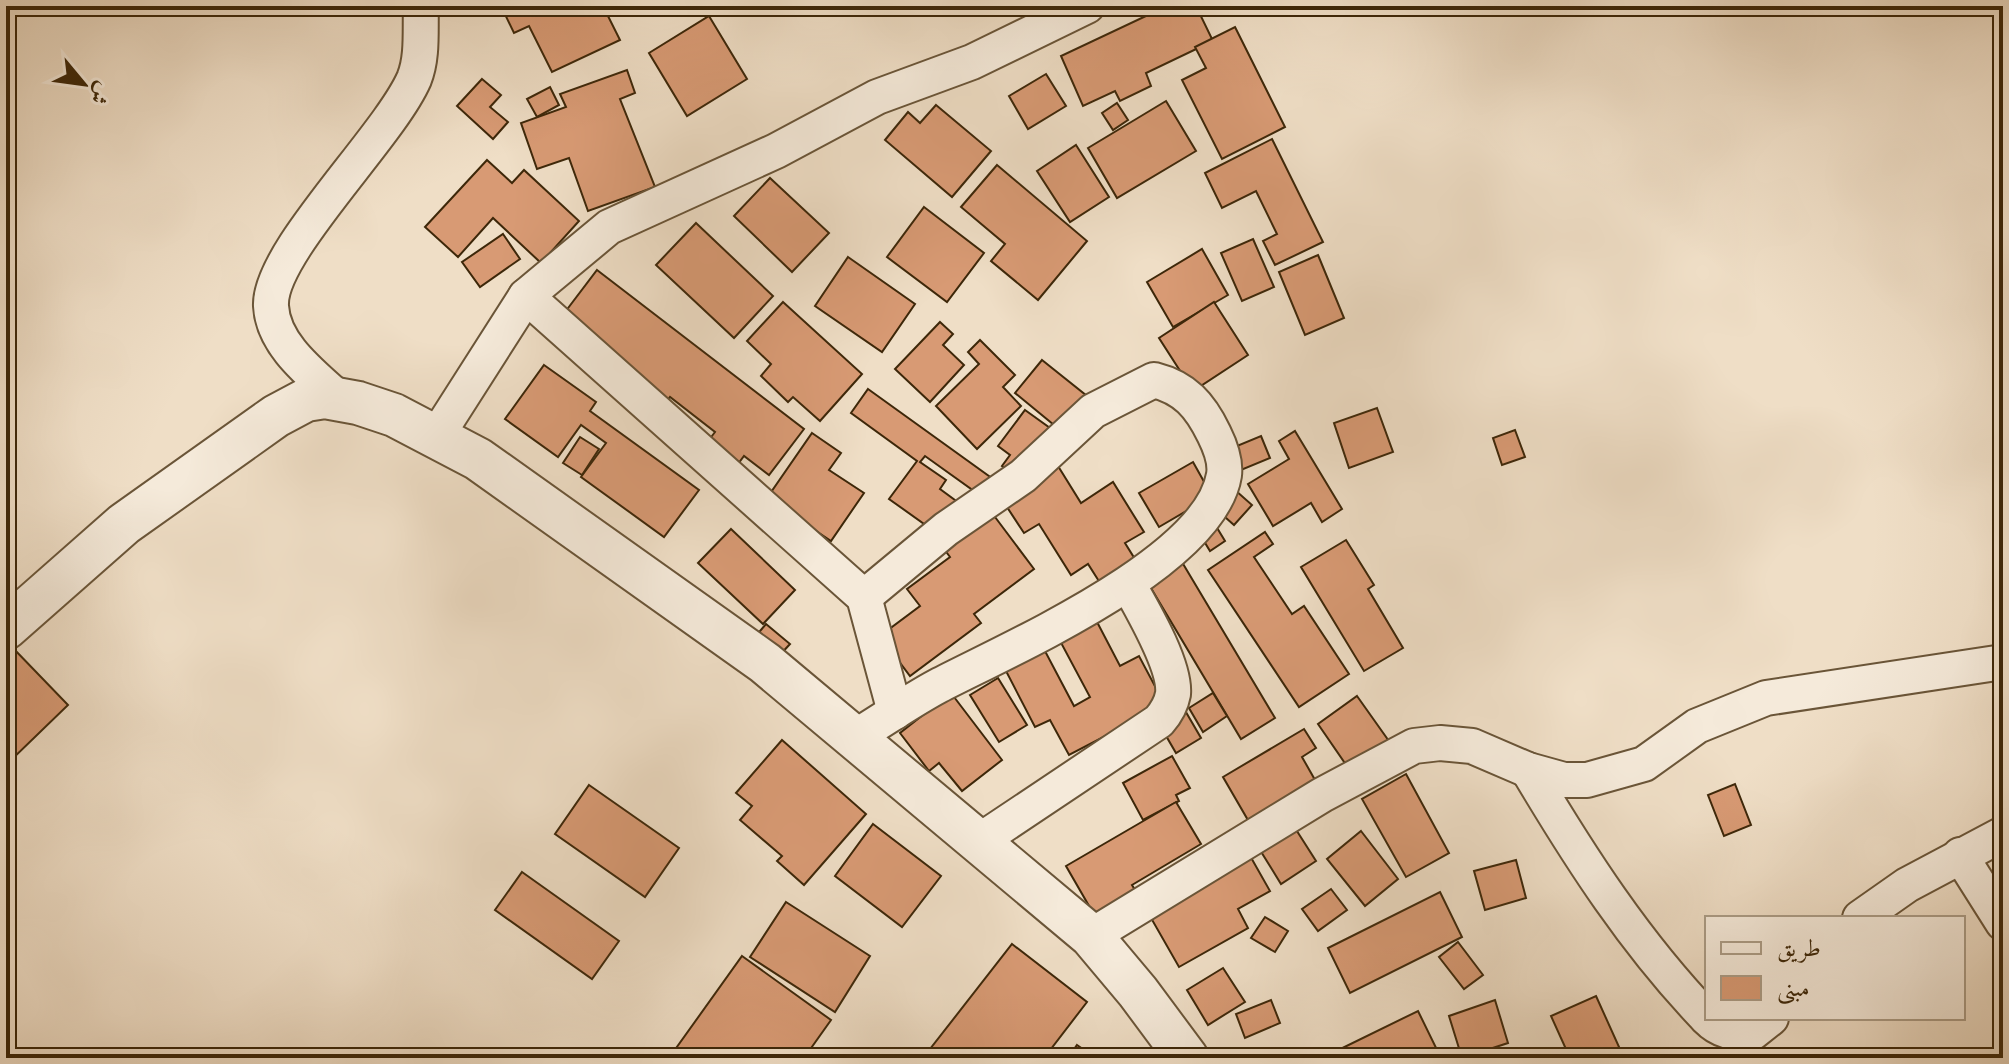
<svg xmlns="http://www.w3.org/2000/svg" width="2009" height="1064" viewBox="0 0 2009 1064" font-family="'Libre Caslon Text',Amiri,serif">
	<rect width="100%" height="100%" fill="#efdec6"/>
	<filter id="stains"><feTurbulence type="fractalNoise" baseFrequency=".0025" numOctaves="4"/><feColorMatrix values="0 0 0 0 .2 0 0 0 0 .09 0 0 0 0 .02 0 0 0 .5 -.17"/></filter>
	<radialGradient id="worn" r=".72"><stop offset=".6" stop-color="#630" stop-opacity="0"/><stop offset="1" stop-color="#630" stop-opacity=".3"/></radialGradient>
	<g fill="#d89a74" stroke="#3d2709" stroke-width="2">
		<path d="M501 6H603L620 40 552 72 529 26 514 33Z"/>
		<path d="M733 6H763L736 15Z"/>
		<path d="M783 6H824L783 12Z"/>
		<path d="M1141 6H1196L1213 41 1146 73 1151 86 1120 101 1115 91 1083 106 1061 56 1146 16Z"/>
		<path d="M709 16 747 79 687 116 649 53Z"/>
		<path d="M1235 27 1285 127 1222 159 1182 80 1206 68 1195 47Z"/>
		<path d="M627 70 635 93 620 99 655 187 588 211 569 158 537 169 521 123 566 107 560 94Z"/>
		<path d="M1046 74 1066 106 1028 129 1009 96Z"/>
		<path d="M482 79 501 95 490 107 508 122 493 139 457 106Z"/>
		<path d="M550 87 559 105 537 117 527 99Z"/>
		<path d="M1166 101 1196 151 1117 198 1088 148Z"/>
		<path d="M1117 103 1128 120 1113 130 1102 113Z"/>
		<path d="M936 105 991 151 952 197 885 140 908 112 920 123Z"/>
		<path d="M1272 139 1323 242 1275 265 1263 241 1277 234 1256 191 1222 208 1205 173Z"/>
		<path d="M1076 145 1109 197 1070 222 1037 171Z"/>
		<path d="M487 160 512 183 524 170 579 221 541 263 493 218 458 257 425 227Z"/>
		<path d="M997 165 1087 241 1038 300 991 261 1005 244 961 207Z"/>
		<path d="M770 178 829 233 792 272 734 216Z"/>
		<path d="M924 207 984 253 947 302 887 257Z"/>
		<path d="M696 223 773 296 734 338 656 265Z"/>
		<path d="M503 234 520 259 480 287 462 262Z"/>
		<path d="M1253 239 1274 287 1242 301 1221 253Z"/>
		<path d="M1202 249 1228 295 1173 327 1147 282Z"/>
		<path d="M1318 255 1344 318 1305 335 1279 272Z"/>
		<path d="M848 257 915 304 882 352 815 306Z"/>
		<path d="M597 270 804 429 769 475 744 456 732 472 702 449 715 432 670 397 663 406 559 320Z"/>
		<path d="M783 302 862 374 820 421 793 397 788 402 761 376 771 364 747 341Z"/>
		<path d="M1214 302 1248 355 1193 391 1159 338Z"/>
		<path d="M940 322 953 334 943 345 964 365 930 402 895 369Z"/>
		<path d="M980 340 1015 375 1003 387 1021 406 977 449 936 406 979 364 968 352Z"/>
		<path d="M1042 360 1092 400 1065 434 1015 393Z"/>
		<path d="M544 365 596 402 590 411 699 490 664 537 581 477 606 443 581 425 558 457 505 419Z"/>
		<path d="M868 389 993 479 981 496 925 456 920 462 946 480 940 489 963 506 941 536 889 499 917 461 851 413Z"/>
		<path d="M1377 408 1393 452 1349 468 1334 423Z"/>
		<path d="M1025 410 1050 428 1015 475 1002 466 1010 455 998 446Z"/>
		<path d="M1515 430 1525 457 1502 465 1493 438Z"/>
		<path d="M1295 431 1342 509 1322 522 1311 503 1273 526 1248 484 1289 459 1279 441Z"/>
		<path d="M812 433 841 453 829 470 864 493 831 541 767 498Z"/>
		<path d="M1261 436 1270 458 1241 470 1232 448Z"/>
		<path d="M580 437 599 449 582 475 563 463Z"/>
		<path d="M1193 462 1212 496 1159 527 1139 493Z"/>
		<path d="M1058 466 1081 503 1113 482 1144 532 1125 543 1138 564 1102 586 1088 564 1071 575 1039 524 1024 533 1003 501Z"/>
		<path d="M1235 490 1252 505 1234 525 1217 510Z"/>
		<path d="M989 509 1034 569 974 614 981 623 910 676 880 636 920 606 907 589 950 557 941 545Z"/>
		<path d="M1208 513 1225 541 1210 551 1193 523Z"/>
		<path d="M731 529 795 590 763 624 698 563Z"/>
		<path d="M1265 532 1273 544 1254 557 1292 614 1304 606 1349 674 1299 707 1208 570Z"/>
		<path d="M1346 540 1374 585 1368 589 1403 648 1364 671 1301 567Z"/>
		<path d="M1173 547 1275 718 1241 739 1139 568Z"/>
		<path d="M1096 620 1120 666 1139 656 1165 705 1069 755 1050 720 1035 727 1006 671 1045 651 1074 706 1090 697 1059 639Z"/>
		<path d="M766 624 790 644 778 657 755 637Z"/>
		<path d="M12 647 68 705 6 765V653Z"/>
		<path d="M998 678 1027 725 999 742 970 695Z"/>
		<path d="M951 693 1002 760 962 791 939 763 929 771 900 733Z"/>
		<path d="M1213 693 1227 716 1203 732 1189 708Z"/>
		<path d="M1357 696 1391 744 1351 772 1318 724Z"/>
		<path d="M1183 707 1201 738 1176 753 1158 722Z"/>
		<path d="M1304 729 1316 748 1302 757 1319 787 1252 827 1223 777Z"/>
		<path d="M782 740 866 814 804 885 777 861 782 856 740 820 752 806 736 793Z"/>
		<path d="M1172 756 1190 788 1176 795 1179 801 1143 820 1123 783Z"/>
		<path d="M1406 774 1449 853 1406 877 1362 799Z"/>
		<path d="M1735 784 1751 825 1724 836 1708 795Z"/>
		<path d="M589 785 679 848 645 897 555 834Z"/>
		<path d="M1176 802 1201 844 1132 885 1137 893 1096 918 1066 866Z"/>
		<path d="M873 824 941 876 902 927 835 876Z"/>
		<path d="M1295 828 1316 861 1281 884 1260 850Z"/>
		<path d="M1361 831 1398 879 1365 906 1327 859Z"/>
		<path d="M1249 854 1270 891 1238 909 1248 928 1179 967 1147 911Z"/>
		<path d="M1516 860 1526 898 1485 910 1474 871Z"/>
		<path d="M522 872 619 941 592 979 495 910Z"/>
		<path d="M1331 889 1347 910 1318 931 1302 909Z"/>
		<path d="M1440 892 1462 937 1350 993 1328 948Z"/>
		<path d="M786 902 870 956 835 1012 750 957Z"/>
		<path d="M1265 917 1288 931 1275 952 1251 938Z"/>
		<path d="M1458 942 1483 975 1464 989 1439 957Z"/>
		<path d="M1012 944 1087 1002 1044 1058H923Z"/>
		<path d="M742 956 831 1020 804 1058H669Z"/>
		<path d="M1223 968 1245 1002 1208 1025 1187 990Z"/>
		<path d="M1596 996 1624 1058H1570L1551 1016Z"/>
		<path d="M1271 1000 1280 1023 1245 1038 1236 1014Z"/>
		<path d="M1495 1000 1508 1043 1462 1058 1449 1016Z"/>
		<path d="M1418 1011 1441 1058H1322Z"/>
		<path d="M1077 1045 1096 1058H1068Z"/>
	</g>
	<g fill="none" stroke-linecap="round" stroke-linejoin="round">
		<defs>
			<g id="minor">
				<path d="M526 296 864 597 895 712"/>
				<path d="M338 398C312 374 273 345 271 306 268 253 388 138 414 79 423 57 420 30 421 6"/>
				<path d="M436 437 526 296 609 227 776 151 877 97 972 62 1087 6"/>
				<path d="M855 737C883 720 910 701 938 686 1011 648 1210 562 1224 475 1226 461 1220 446 1214 434 1200 405 1185 388 1154 380L1093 411 1023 476 946 529 864 597"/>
				<path d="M1528 770C1581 859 1635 943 1707 1018"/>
				<path d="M978 842 1159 721C1166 713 1171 705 1173 694 1176 666 1142 609 1128 584"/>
				<path d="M1960 855 2003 923"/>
				<path d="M1860 918 1907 885 2003 834"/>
				<path d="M1091 936 1322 795 1414 746 1440 743 1472 746 1528 770 1564 780H1587L1644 764 1697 726 1766 698 2003 662"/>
				<path d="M1707 1018C1720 1032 1734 1033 1752 1033L1771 1018"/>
			</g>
			<path id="tertiary" d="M6 628 124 524 276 416 306 400 325 397 358 403 394 415 478 459 765 663 1091 936 1138 992 1187 1058"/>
		</defs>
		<use href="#minor" stroke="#6a5538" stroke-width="38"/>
		<use href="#tertiary" stroke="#6a5538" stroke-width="46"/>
		<use href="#minor" stroke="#f5eada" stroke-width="34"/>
		<use href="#tertiary" stroke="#f5eada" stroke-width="42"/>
	</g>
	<rect width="2009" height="1064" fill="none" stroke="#efdec6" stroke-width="32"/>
	<rect x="8" y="8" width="1993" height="1048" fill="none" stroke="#3d2709" stroke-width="4"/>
	<rect x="16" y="16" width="1977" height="1032" fill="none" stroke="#3d2709" stroke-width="2"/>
	<rect x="1705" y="916" width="260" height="104" fill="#f5eada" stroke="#ab9c86" stroke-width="2"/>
	<rect x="1721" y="942" width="40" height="12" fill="#f5eada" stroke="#ab9c86" stroke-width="2"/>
	<text x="1777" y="956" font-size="24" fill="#3d2709">طريق</text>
	<rect x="1721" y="976" width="40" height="24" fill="#d89a74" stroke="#ab9c86" stroke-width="2"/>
	<text x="1777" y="996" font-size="24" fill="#3d2709">مبنى</text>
	<g transform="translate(84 84) rotate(119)" stroke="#f5eada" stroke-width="6" paint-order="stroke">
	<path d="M0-6L14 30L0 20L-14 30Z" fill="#3d2709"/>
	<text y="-12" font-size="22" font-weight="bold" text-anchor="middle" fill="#3d2709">ش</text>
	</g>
	<rect width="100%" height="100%" filter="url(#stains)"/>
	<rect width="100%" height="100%" fill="url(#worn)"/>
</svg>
